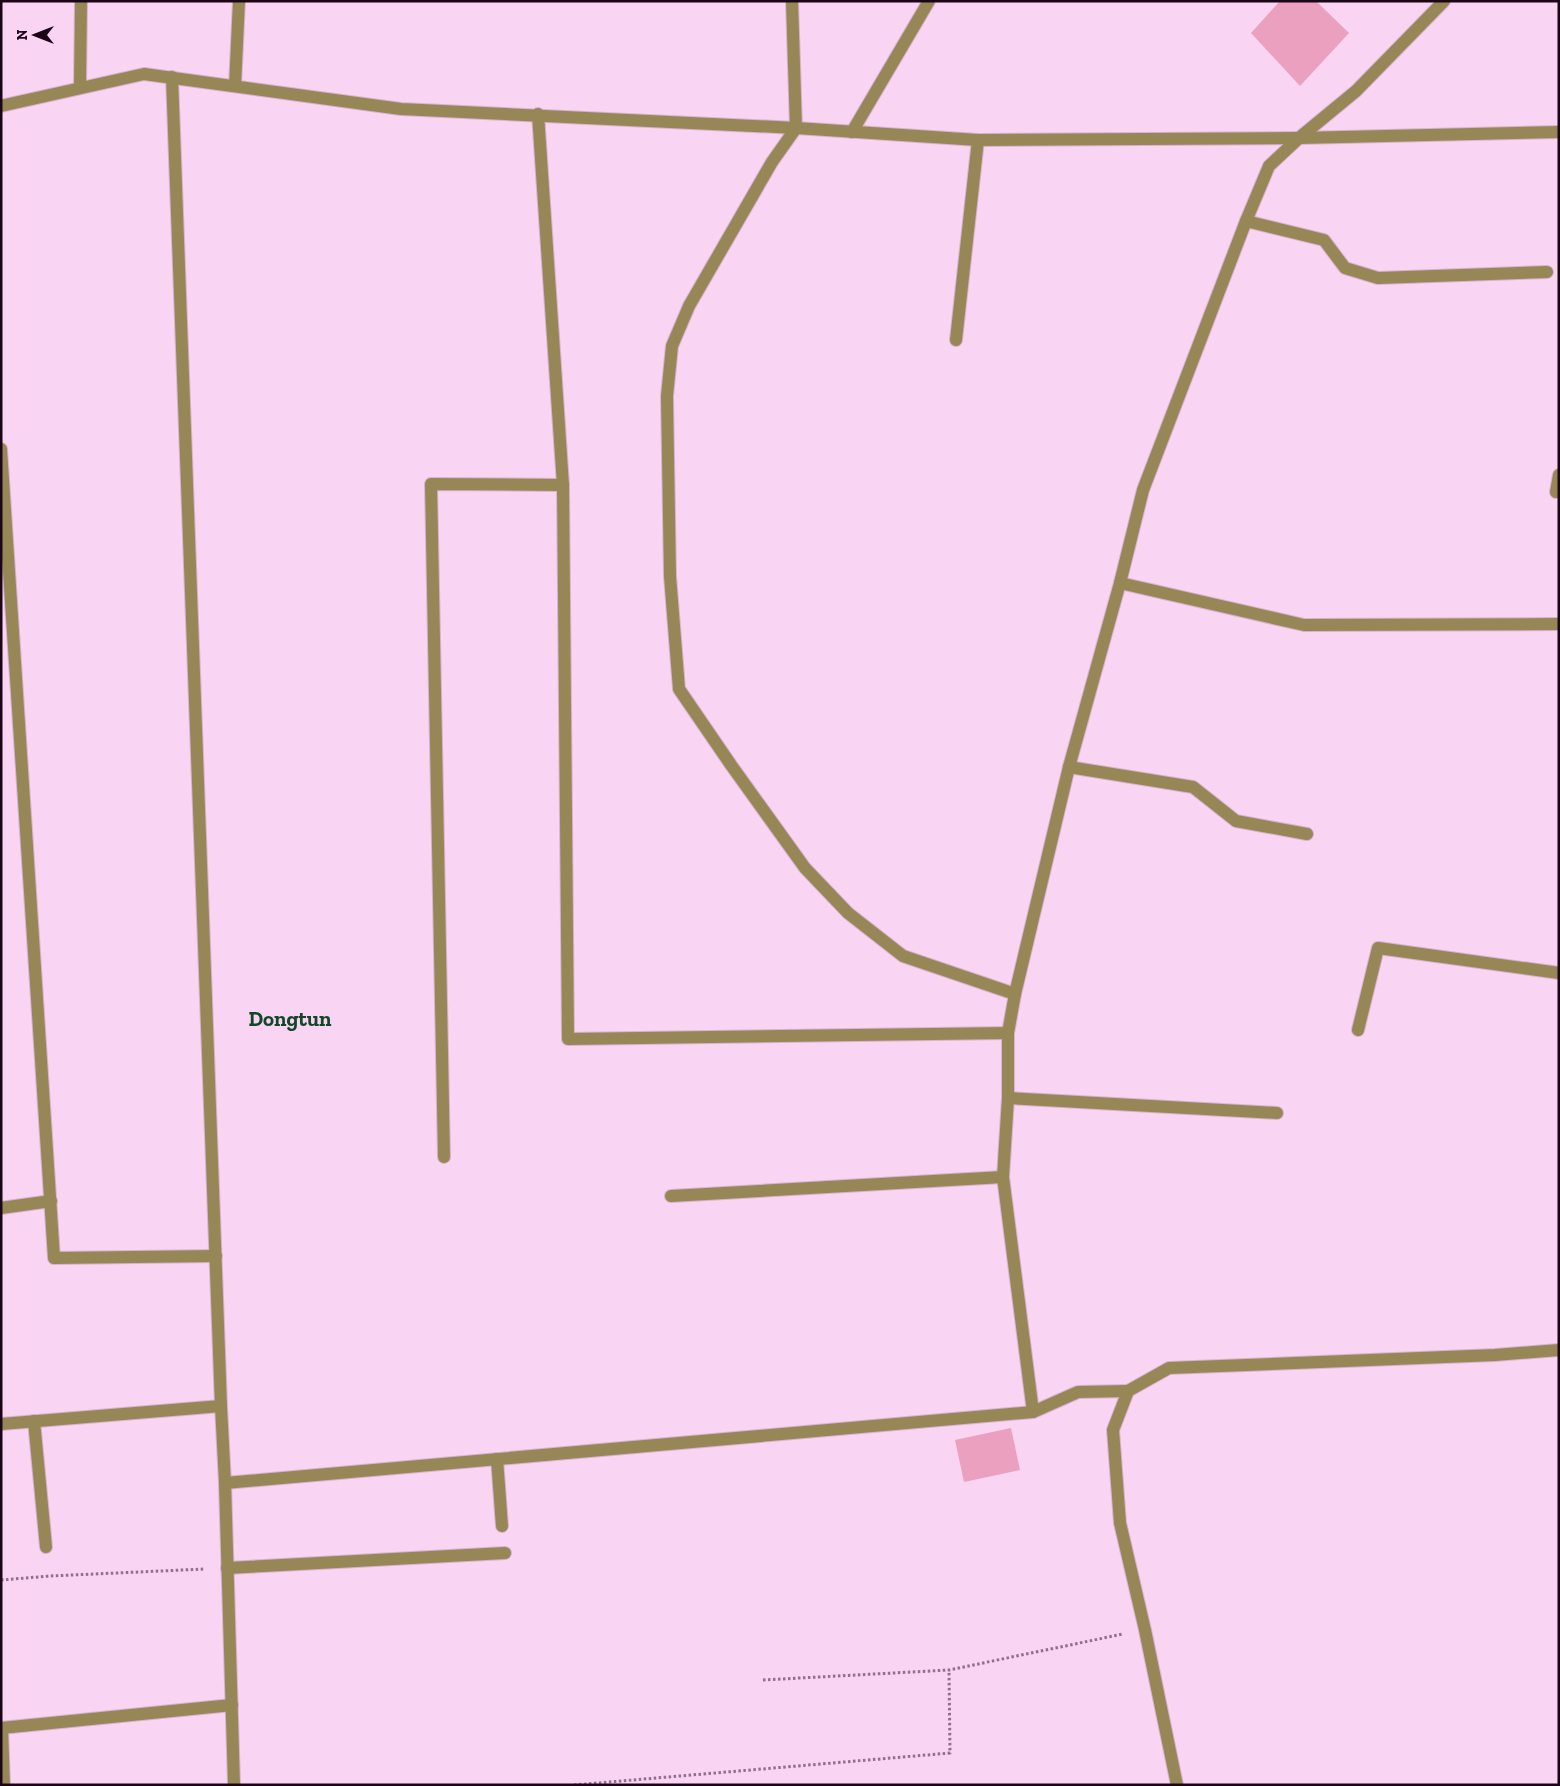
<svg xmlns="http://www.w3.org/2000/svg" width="1560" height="1786" viewBox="0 0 1560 1786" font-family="'Zilla Slab',serif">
	<rect width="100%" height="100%" fill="#fad4f3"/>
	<g fill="#eba0c0">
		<path d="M1280 1H1316L1349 33 1300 86 1251 33Z"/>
		<path d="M1011 1428 1020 1470 964 1482 955 1440Z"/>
	</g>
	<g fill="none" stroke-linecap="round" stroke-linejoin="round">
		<defs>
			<g id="minor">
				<path d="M792 1 796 128 772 162 689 306 672 346 667 396 670 576 679 689 731 765 805 868 848 913 903 956 1015 994"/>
				<path d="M172 77 221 1406 225 1483 234 1785"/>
				<path d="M235 86 239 1"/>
				<path d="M80 87 81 1"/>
				<path d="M1 106 144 74 401 109 796 128 978 140 1299 138 1559 132"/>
				<path d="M538 114 563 485 568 1039 1008 1033"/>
				<path d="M852 132 929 1"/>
				<path d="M1246 221 1324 240 1345 268 1378 278 1547 272"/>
				<path d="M956 340 978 140"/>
				<path d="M1 449 54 1258 216 1256"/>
				<path d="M1556 492 1559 475"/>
				<path d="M1120 583 1304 625 1559 624"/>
				<path d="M1069 767 1193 787 1236 821 1307 834"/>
				<path d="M1358 1030 1378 948 1559 973"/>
				<path d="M1008 1098 1277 1113"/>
				<path d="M444 1157 431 484 563 485"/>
				<path d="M671 1196 1003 1177"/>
				<path d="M1 1208 51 1201"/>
				<path d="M1128 1391 1078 1392 1033 1412 1003 1177 1008 1098V1033L1015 994 1069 767 1120 583 1143 490 1246 221 1269 166 1299 138 1356 91 1444 1"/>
				<path d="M34 1421 46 1547"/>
				<path d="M1 1424 221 1406"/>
				<path d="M497 1459 502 1526"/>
				<path d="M225 1483 1033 1412"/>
				<path d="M227 1568 505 1553"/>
				<path d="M1 1728 232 1705"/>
				<path d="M2 1728 4 1785"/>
				<path d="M1177 1785 1145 1630 1120 1523 1113 1430 1128 1391 1169 1368 1495 1355 1559 1350"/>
			</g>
		</defs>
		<use href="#minor" stroke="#d6b3d0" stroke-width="14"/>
		<g stroke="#8f718a" stroke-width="3" stroke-dasharray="2.5 2.5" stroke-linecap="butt">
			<path d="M1 1580 50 1576 205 1569"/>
			<path d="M763 1680 949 1670 1123 1634"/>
			<path d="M574 1785 950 1753 949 1670"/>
		</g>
		<use href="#minor" stroke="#978756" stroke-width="12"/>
	</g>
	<g text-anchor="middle" stroke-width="4" stroke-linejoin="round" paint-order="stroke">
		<g font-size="21" font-weight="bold" fill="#114726" stroke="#fad4f3">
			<text x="290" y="1026">Dongtun</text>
		</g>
	</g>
	<rect width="1560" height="1786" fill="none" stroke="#1b0618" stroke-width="5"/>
	<g transform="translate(35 35) rotate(270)" stroke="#fad4f3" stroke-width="4" paint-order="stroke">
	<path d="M0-4L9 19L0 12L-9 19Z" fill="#1b0618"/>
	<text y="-8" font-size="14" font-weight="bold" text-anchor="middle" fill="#1b0618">N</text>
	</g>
</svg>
